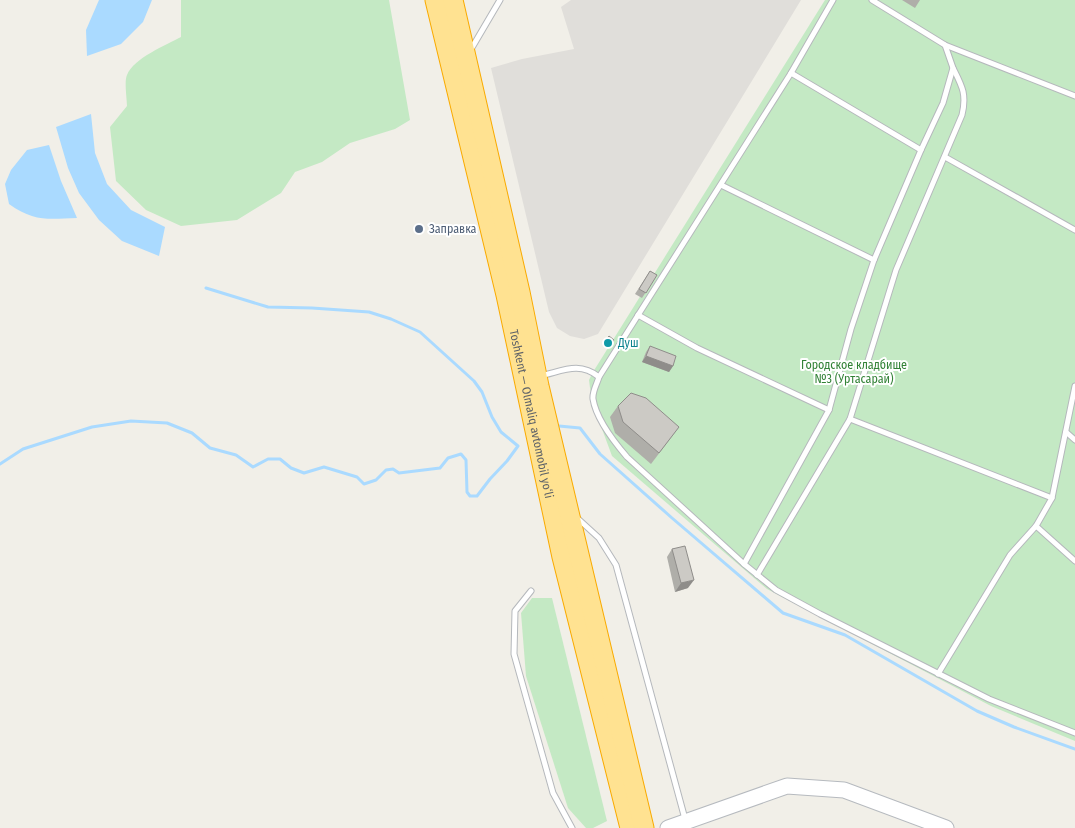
<svg xmlns="http://www.w3.org/2000/svg" width="1075" height="828" viewBox="0 0 1075 828" font-family="'Fira Sans Condensed',sans-serif">
	<rect width="100%" height="100%" fill="#f1efe8"/>
	<path fill="#e0deda" d="M571 0H801L598 334 584 339 570 336 557 328 549 312 491 68 522 59 574 49 561 7Z"/>
	<g fill="#c4e9c4">
		<path d="M181 0H389L410 120 395 129 350 143 322 162 295 172 281 193 237 220 181 226 146 210 116 181 110 127 127 106C127 99 124 81 127 75 134 58 166 45 181 37Z"/>
		<path d="M825 0H1075V741L991 706 767 589 612 456 595 410 590 388 589 380 593 372Z"/>
		<path d="M532 598H552L607 821 593 828H586L568 808 526 676 521 613Z"/>
	</g>
	<g fill="#aadaff">
		<path d="M99 0H152L143 22 121 44 87 56 86 30Z"/>
		<path d="M91 114 95 153 107 184 131 210 165 227 159 256 122 241 99 220 79 193 68 168 56 127Z"/>
		<path d="M49 145 61 181 77 218C48 219 34 222 9 204L5 184 11 170 27 150Z"/>
	</g>
	<g fill="none" stroke-linecap="round" stroke-linejoin="round">
		<g stroke="#aadaff" stroke-width="3">
			<path d="M559 426 580 428 600 454 672 518 783 613 845 635 977 711 1014 727 1075 749"/>
			<path d="M0 464 23 449 92 427 131 421 167 423 192 433 210 448 236 455 253 467 268 459H280L291 468 304 473 324 467 357 477 364 484 376 480 386 470 393 469 399 473 440 468 448 458 461 454 466 460 467 492 470 496H477L490 479 507 461 518 446 501 432 492 417 482 392 474 381 420 332 391 319 369 312 312 308 268 307 206 288"/>
		</g>
		<defs>
			<g id="lane">
				<path d="M833 0 791 73 599 377C597 384 592 392 593 399 596 418 615 443 627 457L744 564 776 590 820 614 989 699 1075 733"/>
				<path d="M872 0 945 45 1075 96"/>
				<path d="M470 51 500 0"/>
				<path d="M791 73 921 150"/>
				<path d="M945 157 1075 230"/>
				<path d="M721 185 874 260"/>
				<path d="M638 315 697 348 829 410"/>
				<path d="M540 376C563 371 579 361 599 377"/>
				<path d="M850 419 1052 498"/>
				<path d="M1066 432 1075 440"/>
				<path d="M576 517 599 538 616 565 685 819"/>
				<path d="M1036 526 1075 561"/>
				<path d="M744 564 829 410 851 329 874 260 921 150 943 103 953 68 945 45"/>
				<path d="M757 575 850 419 896 270 962 115C967 94 962 86 953 68"/>
				<path d="M531 591 515 611 514 654 553 793 572 828"/>
				<path d="M938 674 1010 555 1036 526 1052 498 1075 386"/>
			</g>
			<path id="secondary" d="M668 828 787 786 844 790 946 828"/>
			<g id="highway">
				<path id="s1" d="M435 0 506 295 562 557 630 828"/>
				<path d="M453 0 520 292 539 386 644 828"/>
			</g>
		</defs>
		<use href="#lane" stroke="#b5b8bc" stroke-width="7"/>
		<use href="#secondary" stroke="#b6babf" stroke-width="17"/>
		<use href="#highway" stroke="#f9aa00" stroke-width="21"/>
		<use href="#lane" stroke="#fff" stroke-width="5"/>
		<use href="#secondary" stroke="#fff" stroke-width="15"/>
		<use href="#highway" stroke="#ffe291" stroke-width="19"/>
	</g>
	<g fill="#afaea9">
		<path d="M902 0H920L915 8Z"/>
		<path d="M650 271 657 275 642 298 635 294Z"/>
		<path d="M609 336 614 340 608 348 603 344Z"/>
		<path d="M650 346 673 366 669 372 642 362 646 352Z"/>
		<path d="M618 406 679 427 651 464 615 433 610 417Z"/>
		<path d="M672 549 688 588 675 592 667 557Z"/>
	</g>
	<g fill="#8f8d8a">
		<path d="M646 356 673 366 669 372 642 362Z"/>
		<path d="M694 580 688 588 675 592 681 583Z"/>
	</g>
	<g fill="#cccac5" stroke="#8f8d8a">
		<path d="M650 271 657 275 646 293 639 289Z"/>
		<path d="M609 336 614 340 610 345 605 341Z"/>
		<path d="M650 346 676 356 673 366 646 356Z"/>
		<path d="M631 393 646 398 679 427 659 453 623 422 618 406Z"/>
		<path d="M685 546 694 580 681 583 672 549Z"/>
	</g>
	<circle fill="#5c6f8a" stroke="#fff" stroke-width="2" cx="419" cy="229" r="5"/>
	<circle fill="#0f9aa8" stroke="#fff" stroke-width="2" cx="608" cy="343" r="5"/>
	<g text-anchor="middle" stroke-width="4" stroke-linejoin="round" paint-order="stroke">
		<g font-size="12" fill="#4e5e75" stroke="#fff" text-anchor="start">
			<text x="429" y="233">Заправка</text>
		</g>
		<g font-size="12" fill="#0d838f" stroke="#fff" text-anchor="start">
			<text x="618" y="347">Душ</text>
		</g>
		<g font-size="12" fill="#328236" stroke="#fff">
			<text x="854" y="369">Городское кладбище<tspan x="854" dy="14">№3 (Уртасарай)</tspan></text>
		</g>
		<g font-size="12" fill="#5f6368" stroke="#fff">
			<text dy="4" stroke="none"><textPath href="#s1" startOffset="425">Toshkent — Olmaliq avtomobil yo‘li</textPath></text>
		</g>
	</g>
</svg>
